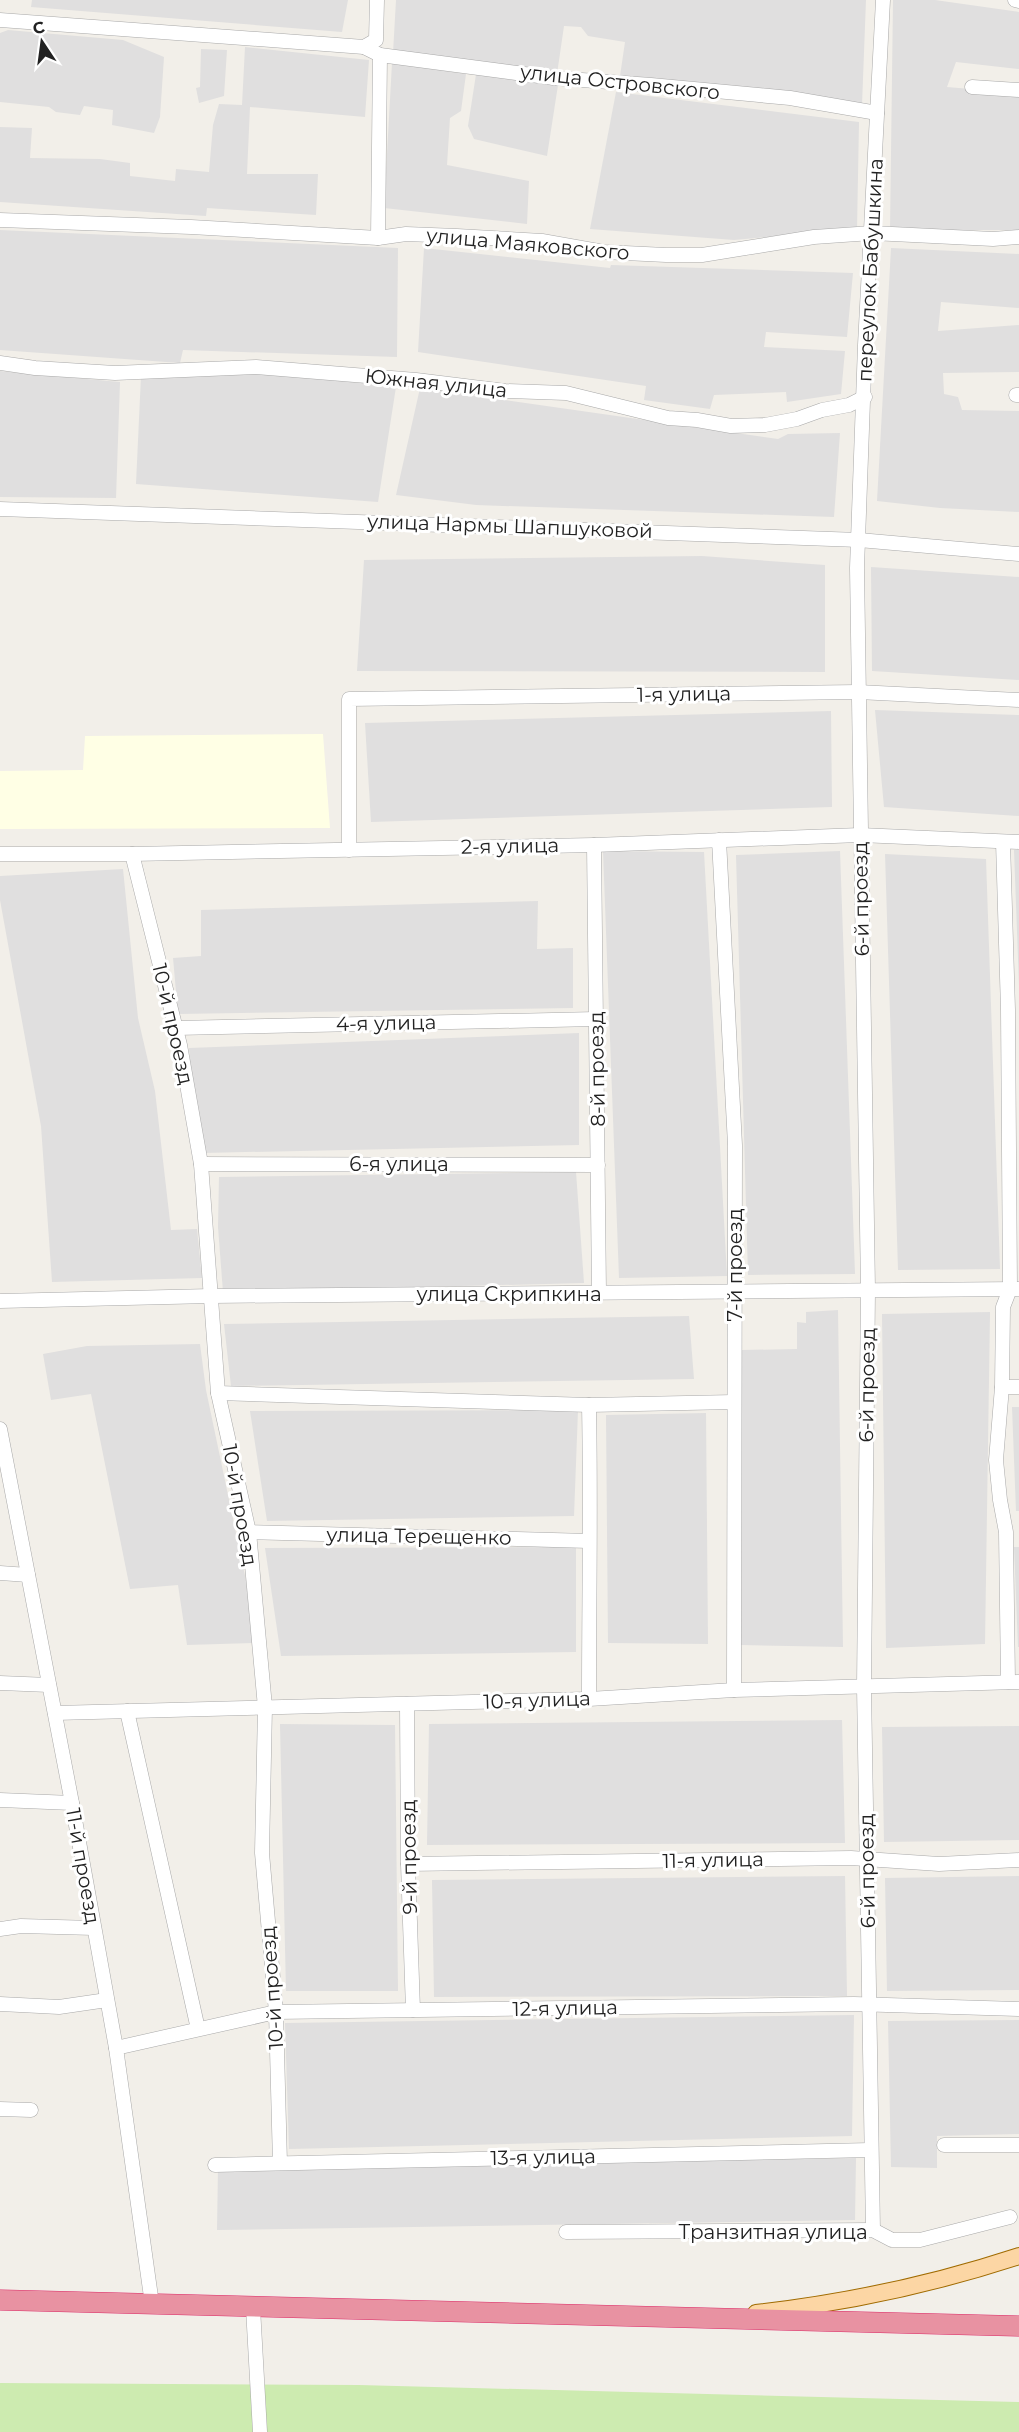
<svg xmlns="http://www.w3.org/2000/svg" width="1019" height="2432" viewBox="0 0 1019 2432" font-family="Montserrat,sans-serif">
	<rect width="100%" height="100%" fill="#f2efe9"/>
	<g fill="#e0dfdf">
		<path d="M32 0H348L342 32 31 7Z"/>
		<path d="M396 0H866L862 105 620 76 625 42 588 36 581 27 564 26 557 74 393 53Z"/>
		<path d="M893 0H935L1019 12V69L956 62 947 87 1019 93V230H890Z"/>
		<path d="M8 30 123 40 164 57 160 117 154 133 112 125 113 110 84 106 80 115 56 112 49 107 0 102V33Z"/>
		<path d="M245 47 369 60 365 117 250 107 247 174H318L316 215 207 208 206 216 0 202V127L32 128 30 158 100 159 130 163V176L175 181 176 169 209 172 213 125 219 104 242 105Z"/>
		<path d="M201 49 227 50 224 96 199 103 196 88 200 87Z"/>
		<path d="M392 63 466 74 461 111 450 118 447 165 529 181 527 224 384 208Z"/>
		<path d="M477 68 558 85 547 156 474 139 468 126Z"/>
		<path d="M616 92 859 122 857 229 734 240 590 229Z"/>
		<path d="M0 230 398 248 397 357 183 350 180 363 0 350Z"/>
		<path d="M424 248 610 268 611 265 853 273 847 337 766 332 764 347 845 351 841 394 787 402 786 392 714 395 710 409 644 400 646 386 418 352Z"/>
		<path d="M891 248 1019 254V308L941 302 938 331 1019 325V372L943 373 944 394 958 397 962 410 1019 411V512L940 508 877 501Z"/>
		<path d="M0 371 120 382 116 498 0 497Z"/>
		<path d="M253 371 396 387 378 502 136 484 141 376Z"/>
		<path d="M420 388 778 439 788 434 840 433 834 517 476 505 396 495Z"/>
		<path d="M702 556 825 565V672L357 671 364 560Z"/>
		<path d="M871 567 1019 577V680L872 671Z"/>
		<path d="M875 710 1019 715V816L884 807Z"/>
		<path d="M831 711 832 807 371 822 365 723Z"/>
		<path d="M1014 850H1019V985Z"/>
		<path d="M603 851 704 852 727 1276 619 1278Z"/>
		<path d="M840 851 855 1274 748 1275 736 855Z"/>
		<path d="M885 854 986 859 1000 1269 898 1270Z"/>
		<path d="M123 869 138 1018 155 1091 171 1230 197 1229 202 1278 52 1282 41 1126 0 900V876Z"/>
		<path d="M538 901 537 949 573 948V1008L178 1014 173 958 201 956V910Z"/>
		<path d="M579 1033V1145L203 1153 192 1095 189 1048Z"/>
		<path d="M576 1172 584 1283 223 1292 218 1227 219 1177Z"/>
		<path d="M838 1310 843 1647 741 1645 742 1350 797 1349V1322L806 1323V1312Z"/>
		<path d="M990 1312 985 1644 886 1648 882 1314Z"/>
		<path d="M689 1316 694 1379 231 1386 224 1324Z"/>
		<path d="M200 1344 206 1390 249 1595 253 1643 187 1645 178 1585 130 1589 91 1394 51 1400 43 1354 87 1346Z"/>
		<path d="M1012 1407H1019V1511H1016Z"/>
		<path d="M578 1410 574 1516 267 1521 250 1411Z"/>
		<path d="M706 1413 708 1644 608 1643 606 1415Z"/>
		<path d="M576 1547V1652L281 1656 265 1548Z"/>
		<path d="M1019 1547V1647H1018L1014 1547Z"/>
		<path d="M842 1720 845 1843 427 1845 429 1724Z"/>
		<path d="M280 1724 395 1725 398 1991H286Z"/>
		<path d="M1019 1726V1840L884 1842 882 1727Z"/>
		<path d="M845 1876 847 1996 434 1997 432 1880Z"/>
		<path d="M1019 1876V1990L887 1991 885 1878Z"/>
		<path d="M854 2015 852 2136 289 2149 285 2023Z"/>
		<path d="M1019 2020V2134L937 2136V2168L891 2167 888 2021Z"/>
		<path d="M856 2158 855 2220 217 2230 218 2168Z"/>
	</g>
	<path fill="#ffffe5" d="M323 734 330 828 0 829V771L83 770 85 736Z"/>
	<path fill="#cdebb0" d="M0 2383 359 2385 1019 2402V2432H0Z"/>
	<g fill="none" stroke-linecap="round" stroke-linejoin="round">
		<defs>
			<g id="minor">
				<path d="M1015 0 1019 1"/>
				<path d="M0 20 364 47 376 40 377 0"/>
				<path d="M364 47 380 55 554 78 651 85 790 98 877 113"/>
				<path d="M972 87 1019 90"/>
				<path d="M0 220 191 227 378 238 406 234 457 236 542 241 604 252 666 255H702L814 237 872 233 993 239 1019 237"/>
				<path d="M378 238 380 55"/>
				<path d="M0 363 35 368 115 373 256 367 416 380 505 391 566 393 668 418 697 420 731 426 765 425 797 419 822 410 849 405 865 397"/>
				<path d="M1016 395H1019"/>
				<path d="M0 509 859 540 1019 554"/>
				<path d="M719 840 735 1145 734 1690"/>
				<path d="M1003 842 1008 1010 1010 1289 1003 1307 1002 1387 996 1460 1000 1500 1006 1532 1008 1682"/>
				<path d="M594 845 599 1293"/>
				<path d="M349 850V699L858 692 1019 700"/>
				<path d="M0 854H132L594 845 860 835 1019 842"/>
				<path d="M132 854 180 1045 201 1164 218 1393 249 1532 265 1707 262 1853 276 2012 280 2163"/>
				<path d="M176 1028 596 1019"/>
				<path d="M201 1164 598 1165"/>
				<path d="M0 1301 211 1296 1019 1289"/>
				<path d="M1002 1387H1019"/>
				<path d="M218 1393 589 1405 734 1402"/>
				<path d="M0 1429 72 1803 116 2048 152 2304"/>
				<path d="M249 1532 589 1541"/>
				<path d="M0 1573 28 1575"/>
				<path d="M0 1683 49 1685"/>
				<path d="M589 1699C589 1601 591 1503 589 1405"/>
				<path d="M407 1704 408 1864 413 2010"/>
				<path d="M127 1711 198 2029"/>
				<path d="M55 1713 589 1699 734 1690 1019 1682"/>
				<path d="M0 1800 72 1803"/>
				<path d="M408 1864 851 1858 939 1864 1019 1860"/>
				<path d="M0 1929 21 1926 94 1928"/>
				<path d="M0 2004 59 2007 107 2000"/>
				<path d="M116 2048 276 2012 854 2004 1019 2009"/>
				<path d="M0 2109 31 2110"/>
				<path d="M944 2145H1019"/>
				<path d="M215 2165 870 2150"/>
				<path d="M873 2230 864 1687 868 1290 857 568 865 345 883 0"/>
				<path d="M566 2232 873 2230 892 2240H920L1010 2217"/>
				<path d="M253 2308 260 2432"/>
			</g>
			<path id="major" d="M756 2313C845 2303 934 2284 1019 2256"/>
			<path id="highway" d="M0 2300 1019 2326"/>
		</defs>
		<use href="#minor" stroke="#a9a9a9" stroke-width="15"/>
		<use href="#major" stroke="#a06b00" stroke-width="18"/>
		<use href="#highway" stroke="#dc2a67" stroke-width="21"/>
		<use href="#minor" stroke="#fff" stroke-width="14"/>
		<use href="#major" stroke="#fcd6a4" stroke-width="16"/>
		<use href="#highway" stroke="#e892a2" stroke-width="20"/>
	</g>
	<g text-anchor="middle" stroke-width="6" stroke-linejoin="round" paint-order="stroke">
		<g font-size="20" fill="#222" stroke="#fff">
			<text transform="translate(620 82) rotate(6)" y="7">улица Островского</text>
			<text transform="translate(528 244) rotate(5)" y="7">улица Маяковского</text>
			<text transform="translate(870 270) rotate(-87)" y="7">переулок Бабушкина</text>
			<text transform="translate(436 383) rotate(6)" y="7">Южная улица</text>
			<text transform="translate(510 526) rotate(2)" y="7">улица Нармы Шапшуковой</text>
			<text transform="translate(684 694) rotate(-1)" y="7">1-я улица</text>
			<text transform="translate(510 846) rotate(-1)" y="7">2-я улица</text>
			<text transform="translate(861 899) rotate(-91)" y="7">6-й проезд</text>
			<text transform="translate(386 1023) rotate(-1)" y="7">4-я улица</text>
			<text transform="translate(173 1024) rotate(77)" y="7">10-й проезд</text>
			<text transform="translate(597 1069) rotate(-91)" y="7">8-й проезд</text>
			<text x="399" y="1171">6-я улица</text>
			<text transform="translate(735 1265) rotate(-90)" y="7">7-й проезд</text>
			<text x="509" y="1301">улица Скрипкина</text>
			<text transform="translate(867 1385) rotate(-89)" y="7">6-й проезд</text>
			<text transform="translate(240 1505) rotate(80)" y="7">10-й проезд</text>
			<text transform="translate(419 1536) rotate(1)" y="7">улица Терещенко</text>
			<text transform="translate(537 1700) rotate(-2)" y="7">10-я улица</text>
			<text transform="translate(409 1857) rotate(-91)" y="7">9-й проезд</text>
			<text transform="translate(713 1860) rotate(-1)" y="7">11-я улица</text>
			<text transform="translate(83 1866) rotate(80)" y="7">11-й проезд</text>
			<text transform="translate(867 1871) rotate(-91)" y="7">6-й проезд</text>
			<text transform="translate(272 1988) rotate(-94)" y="7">10-й проезд</text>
			<text transform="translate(565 2008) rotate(-1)" y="7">12-я улица</text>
			<text transform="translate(543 2157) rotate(-1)" y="7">13-я улица</text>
			<text x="773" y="2239">Транзитная улица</text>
		</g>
	</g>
	<g transform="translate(42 42) rotate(347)" stroke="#ffffff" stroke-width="4.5" paint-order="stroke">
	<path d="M0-4.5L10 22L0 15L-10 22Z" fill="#222222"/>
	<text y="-9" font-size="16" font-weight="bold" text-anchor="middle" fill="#222222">С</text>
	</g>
</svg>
